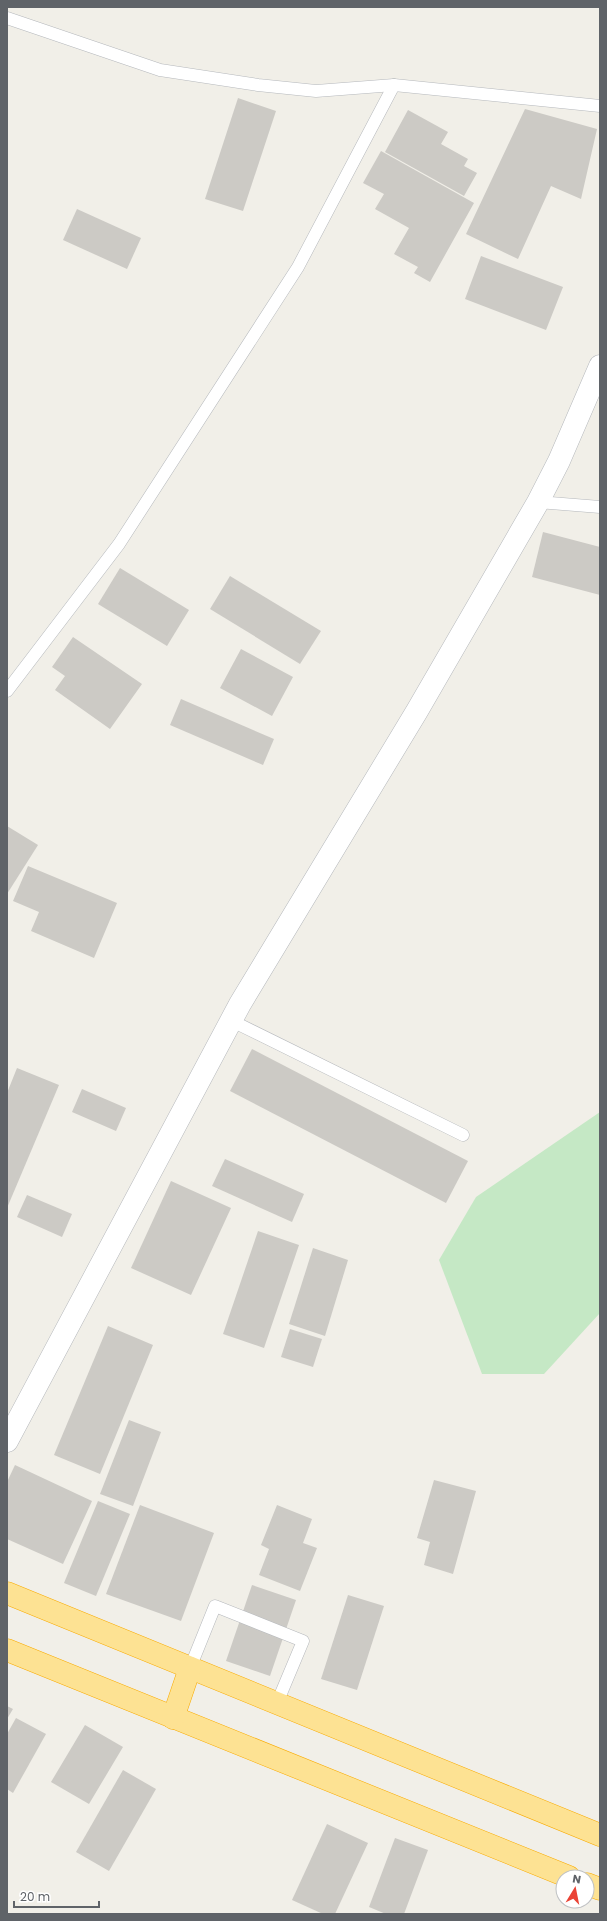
<svg xmlns="http://www.w3.org/2000/svg" width="607" height="1921" viewBox="0 0 607 1921" font-family="Poppins,sans-serif">
	<rect width="100%" height="100%" fill="#f1efe8"/>
	<path fill="#c5e8c5" d="M600 1112V1313L544 1374H482L439 1260 476 1197Z"/>
	<g fill="#cccac5">
		<path d="M238 98 276 111 243 211 205 199Z"/>
		<path d="M525 109 597 129 581 199 551 186 518 259 466 234Z"/>
		<path d="M408 110 448 132 441 144 468 159 464 166 477 173 464 196 385 152Z"/>
		<path d="M381 151 474 203 430 282 414 273 418 267 394 254 409 228 375 209 384 194 363 183Z"/>
		<path d="M77 209 141 238 127 269 63 240Z"/>
		<path d="M481 256 563 287 546 330 465 299Z"/>
		<path d="M543 532 600 547V595L532 577Z"/>
		<path d="M120 568 189 610 167 646 98 604Z"/>
		<path d="M230 576 321 631 300 664 210 609Z"/>
		<path d="M73 637 142 684 110 729 55 690 65 676 52 667Z"/>
		<path d="M241 649 293 677 272 716 220 688Z"/>
		<path d="M181 699 274 739 263 765 170 725Z"/>
		<path d="M7 826 38 845 7 894Z"/>
		<path d="M28 866 117 903 94 958 31 931 39 912 13 901Z"/>
		<path d="M252 1049 468 1161 446 1203 230 1091Z"/>
		<path d="M17 1068 59 1085 7 1208V1093Z"/>
		<path d="M82 1089 126 1108 116 1131 72 1112Z"/>
		<path d="M225 1159 304 1194 292 1222 212 1186Z"/>
		<path d="M171 1181 231 1208 191 1295 131 1268Z"/>
		<path d="M27 1195 72 1214 62 1237 17 1217Z"/>
		<path d="M258 1231 299 1245 264 1348 223 1334Z"/>
		<path d="M313 1248 348 1260 325 1336 289 1324Z"/>
		<path d="M108 1326 153 1345 100 1474 54 1455Z"/>
		<path d="M290 1329 322 1339 313 1367 281 1357Z"/>
		<path d="M129 1420 161 1432 133 1506 100 1494Z"/>
		<path d="M15 1465 92 1501 63 1564 7 1539V1482Z"/>
		<path d="M434 1480 476 1491 453 1574 424 1565 430 1542 417 1538Z"/>
		<path d="M98 1501 130 1514 96 1596 64 1583Z"/>
		<path d="M140 1505 214 1533 181 1621 106 1594Z"/>
		<path d="M277 1505 312 1519 303 1543 317 1548 300 1591 259 1575 269 1549 261 1545Z"/>
		<path d="M252 1585 296 1600 270 1676 226 1661Z"/>
		<path d="M348 1595 384 1606 357 1690 321 1679Z"/>
		<path d="M7 1706 13 1709 7 1719Z"/>
		<path d="M16 1718 46 1734 13 1793 7 1789V1734Z"/>
		<path d="M85 1725 123 1747 89 1804 51 1782Z"/>
		<path d="M123 1770 156 1789 109 1871 76 1852Z"/>
		<path d="M327 1824 368 1843 335 1914H323L292 1900Z"/>
		<path d="M395 1838 428 1850 404 1914H386L369 1907Z"/>
	</g>
	<g fill="none" stroke-linecap="round" stroke-linejoin="round">
		<defs>
			<g id="lane">
				<path d="M7 18 160 70 258 85 316 91 394 85 600 106"/>
				<path d="M538 502 600 507"/>
				<path d="M7 691 119 544 298 267 394 85"/>
				<path d="M232 1021 463 1135"/>
				<path d="M190 1668 215 1606 303 1641 277 1703"/>
			</g>
			<path id="street" d="M7 1441 240 1004 417 711 538 502 559 461 600 366"/>
			<g id="highway">
				<path d="M7 1593 600 1835"/>
				<path d="M7 1650 569 1877"/>
				<path d="M173 1718 190 1668"/>
				<path d="M587 1884 600 1889"/>
			</g>
		</defs>
		<use href="#lane" stroke="#b5b8bc" stroke-width="13"/>
		<use href="#street" stroke="#b5b8bc" stroke-width="23"/>
		<use href="#highway" stroke="#f9ab00" stroke-width="23"/>
		<use href="#lane" stroke="#fff" stroke-width="12"/>
		<use href="#street" stroke="#fff" stroke-width="22"/>
		<use href="#highway" stroke="#fde293" stroke-width="22"/>
	</g>
	<rect width="607" height="1921" fill="none" stroke="#5f6368" stroke-width="16"/>
	<g transform="translate(575 1889) rotate(10)"><circle r="19" fill="#ffffff" stroke="#bfc1c3"/>
	<path d="M0-3L7 15L0 10L-7 15Z" fill="#ea4335"/>
	<text y="-6" font-size="11" font-weight="bold" text-anchor="middle" fill="#5f6368">N</text>
	</g>
	<path d="M14 1901v6h85v-6" fill="none" stroke="#5f6368" stroke-width="2"/>
	<text x="20" y="1901" font-size="12" fill="#5f6368" stroke="#ffffff" stroke-width="3" paint-order="stroke">20 m</text>
</svg>
